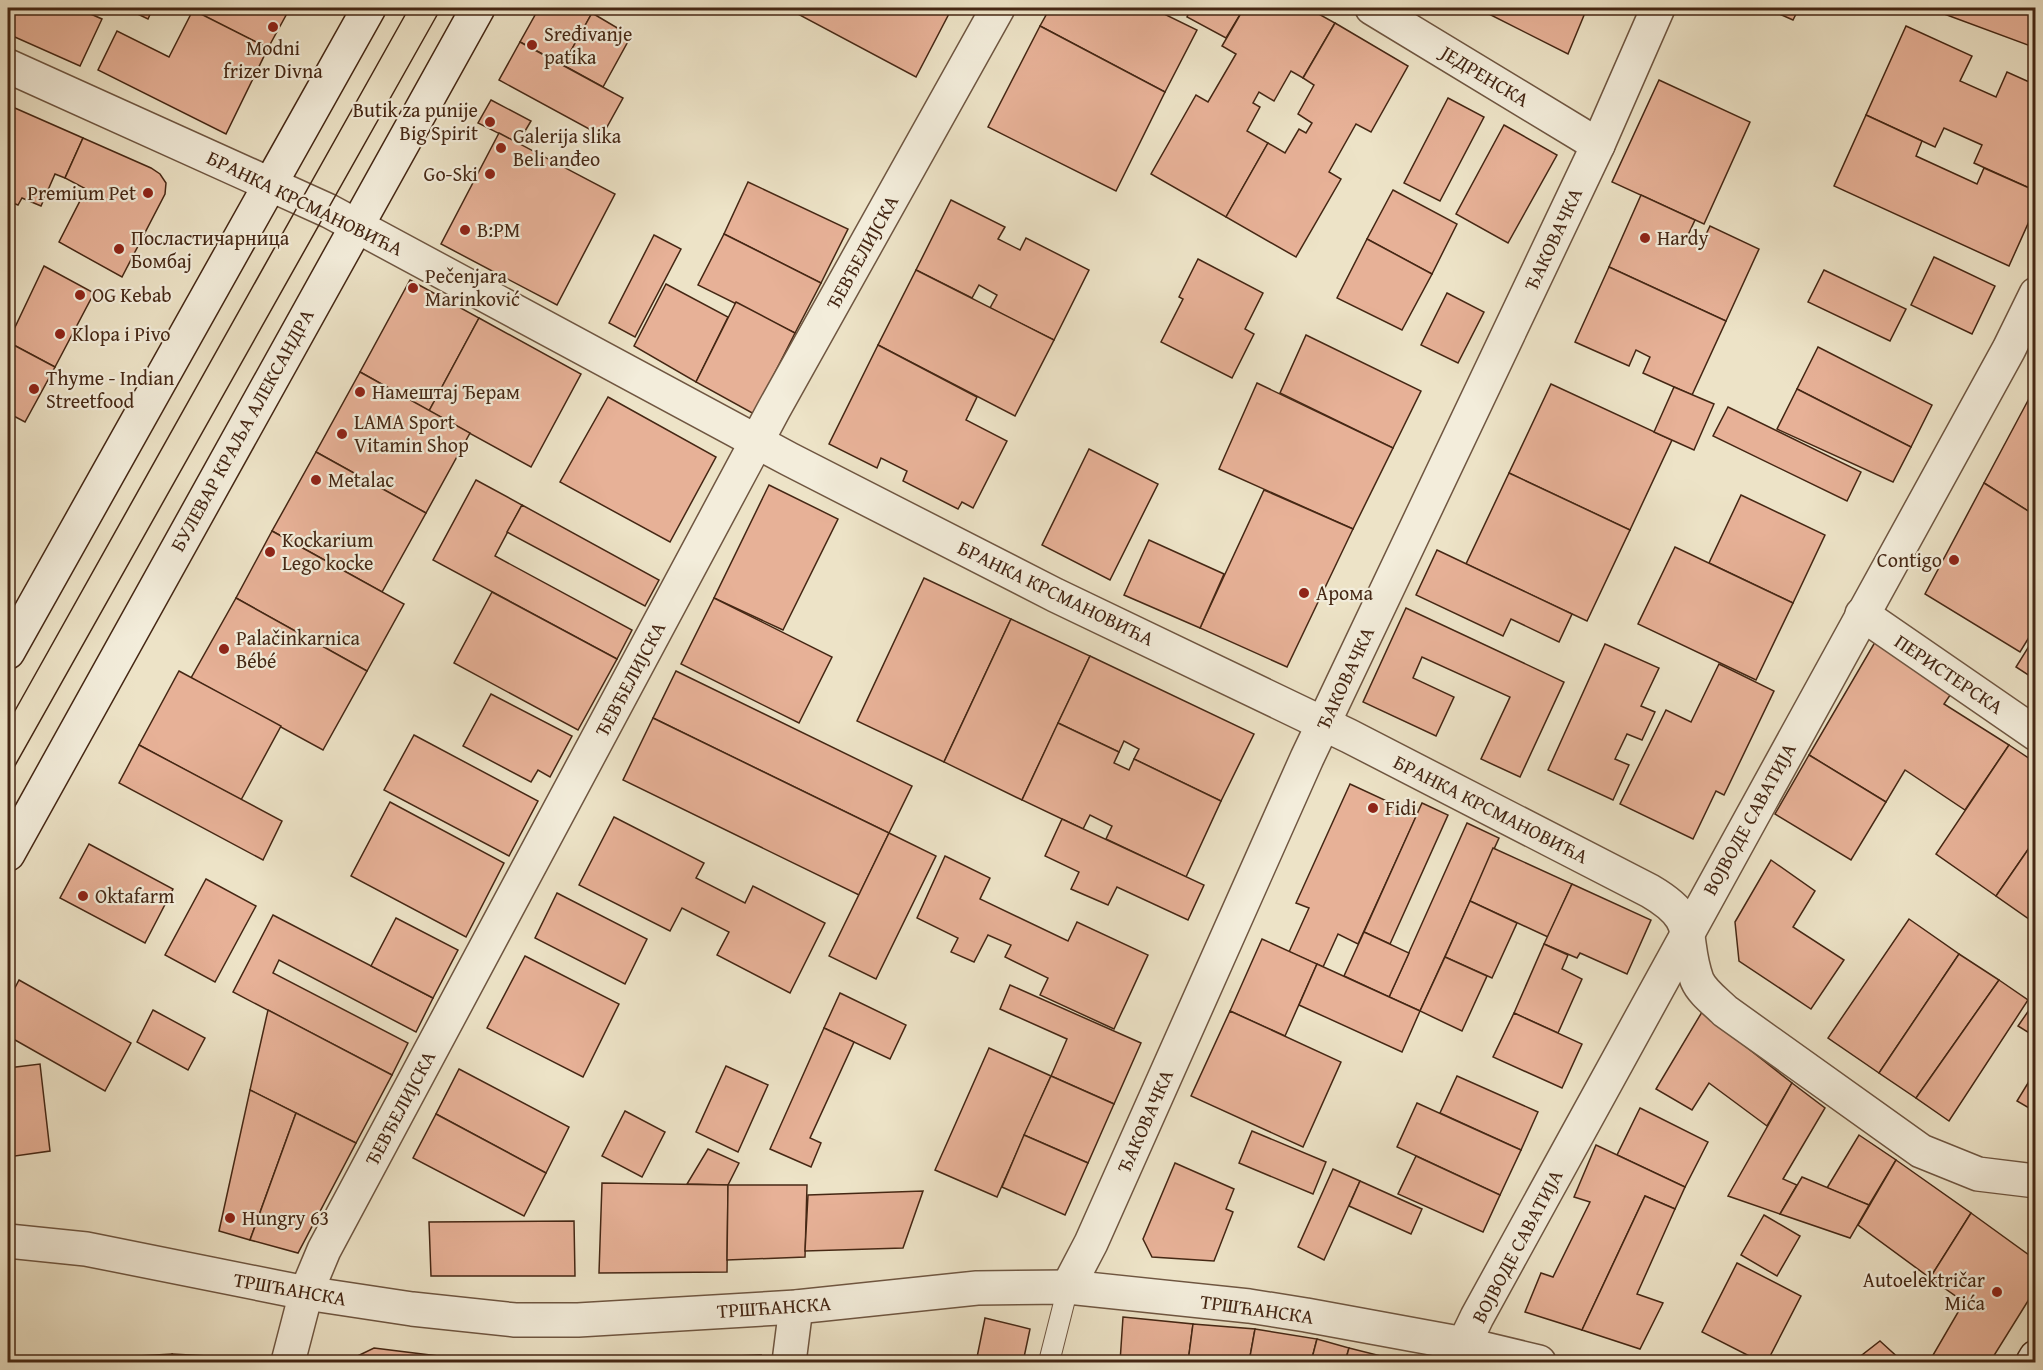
<svg xmlns="http://www.w3.org/2000/svg" width="2043" height="1370" viewBox="0 0 2043 1370" font-family="'Gentium Book Plus',serif">
	<rect width="100%" height="100%" fill="#ede3c7"/>
	<filter id="stains"><feTurbulence type="fractalNoise" baseFrequency=".00333" numOctaves="4"/><feColorMatrix values="0 0 0 0 .2 0 0 0 0 .09 0 0 0 0 .02 0 0 0 .5 -.17"/></filter>
	<radialGradient id="worn" r=".72"><stop offset=".6" stop-color="#630" stop-opacity="0"/><stop offset="1" stop-color="#630" stop-opacity=".3"/></radialGradient>
	<g fill="#e7b197" stroke="#452714" stroke-width="1.5">
		<path d="M9 8H77L102 19 80 66 8 34Z"/>
		<path d="M125 8H153L148 19Z"/>
		<path d="M195 8H290L268 48 194 11Z"/>
		<path d="M539 8H581L592 13 563 65 520 42Z"/>
		<path d="M796 8H952L916 77 794 12Z"/>
		<path d="M1050 8H1152L1197 30 1165 92 1040 26Z"/>
		<path d="M1191 8H1244L1226 38 1187 17Z"/>
		<path d="M1244 8H1308L1335 23 1303 78 1291 71 1274 101 1259 92 1253 103 1260 107 1247 131 1268 143 1226 217 1151 174 1196 95 1208 102 1236 54 1222 46Z"/>
		<path d="M1477 8H1587L1568 54Z"/>
		<path d="M1766 8H1799L1793 20Z"/>
		<path d="M1928 8H2013L2036 16V48Z"/>
		<path d="M2013 8H2036V16Z"/>
		<path d="M193 10 268 48 226 134 98 70 117 31 169 57Z"/>
		<path d="M592 13 631 36 603 87 563 65Z"/>
		<path d="M1335 23 1408 66 1371 132 1356 124 1329 172 1341 179 1296 257 1226 217 1268 143 1285 153 1299 129 1306 133 1312 123 1298 114 1314 85 1303 78Z"/>
		<path d="M1040 26 1165 92 1116 191 988 127Z"/>
		<path d="M1906 26 1972 56 1960 81 1996 97 2007 72 2036 85V191L1974 163 1982 145 1944 128 1935 147 1866 115Z"/>
		<path d="M520 42 623 98 602 136 499 80Z"/>
		<path d="M1659 80 1750 122 1704 224 1612 182Z"/>
		<path d="M1448 98 1484 117 1440 201 1404 183Z"/>
		<path d="M491 100 531 121 518 143 478 123Z"/>
		<path d="M8 105 83 138 65 178 55 174 41 206 22 198 18 205 8 201Z"/>
		<path d="M1866 115 1922 141 1916 156 1977 184 1984 168 2036 191V206L2009 266 1834 186Z"/>
		<path d="M1504 125 1557 155 1508 243 1456 214Z"/>
		<path d="M499 133 615 194 557 305 441 244Z"/>
		<path d="M83 138 151 168 160 174 166 183 165 194 122 277 59 242 86 189 65 178Z"/>
		<path d="M748 182 848 229 821 283 724 234Z"/>
		<path d="M1393 190 1457 224 1432 274 1367 239Z"/>
		<path d="M1641 195 1695 220 1687 237 1702 243 1710 226 1759 249 1726 321 1609 267Z"/>
		<path d="M951 200 1005 227 998 239 1020 250 1026 238 1089 270 1054 340 990 308 997 295 979 285 972 298 916 270Z"/>
		<path d="M724 234 821 283 795 333 698 285Z"/>
		<path d="M654 235 681 249 635 337 609 323Z"/>
		<path d="M1367 239 1432 274 1402 330 1337 298Z"/>
		<path d="M1934 257 1995 286 1972 334 1911 305Z"/>
		<path d="M1198 259 1263 293 1245 329 1254 334 1232 378 1161 342 1183 299 1179 297Z"/>
		<path d="M44 266 94 293 55 367 8 342Z"/>
		<path d="M1609 267 1726 321 1692 395 1643 373 1650 357 1636 350 1629 366 1575 342Z"/>
		<path d="M916 270 1054 340 1015 416 878 345Z"/>
		<path d="M1824 270 1906 309 1890 341 1808 302Z"/>
		<path d="M410 280 479 318 429 411 360 372Z"/>
		<path d="M666 284 728 317 696 382 634 346Z"/>
		<path d="M1447 293 1484 312 1458 363 1421 345Z"/>
		<path d="M736 302 795 333 754 414 696 382Z"/>
		<path d="M479 318 581 374 531 467 429 411Z"/>
		<path d="M1306 335 1421 391 1393 448 1280 393Z"/>
		<path d="M8 342 55 367 25 422 8 413Z"/>
		<path d="M878 345 977 397 966 420 1007 441 973 508 962 502 958 509 903 481 907 471 881 458 877 468 829 444Z"/>
		<path d="M1818 347 1932 405 1911 447 1797 389Z"/>
		<path d="M360 372 470 433 426 513 316 452Z"/>
		<path d="M1257 383 1393 448 1353 529 1219 469Z"/>
		<path d="M1551 384 1672 440 1630 530 1509 473Z"/>
		<path d="M1674 387 1714 404 1694 450 1654 432Z"/>
		<path d="M1797 389 1911 447 1893 482 1777 429Z"/>
		<path d="M2032 393 2036 396V516L1984 483Z"/>
		<path d="M608 397 716 457 670 542 560 482Z"/>
		<path d="M1728 407 1861 472 1847 501 1713 436Z"/>
		<path d="M8 441 14 445 8 458Z"/>
		<path d="M1089 449 1158 484 1110 580 1042 545Z"/>
		<path d="M316 452 426 513 382 592 272 531Z"/>
		<path d="M1509 473 1630 530 1587 621 1466 564Z"/>
		<path d="M476 480 522 505 495 556 632 630 617 659 433 560Z"/>
		<path d="M1984 483 2036 516V626L2020 652 1925 594Z"/>
		<path d="M769 485 838 519 783 630 714 598Z"/>
		<path d="M1264 490 1353 529 1287 667 1200 628Z"/>
		<path d="M1741 495 1825 535 1793 603 1709 563Z"/>
		<path d="M522 505 659 580 645 606 507 532Z"/>
		<path d="M272 531 404 604 367 671 236 598Z"/>
		<path d="M1149 540 1224 574 1200 628 1124 595Z"/>
		<path d="M1675 547 1793 603 1756 680 1638 624Z"/>
		<path d="M1437 550 1572 614 1559 642 1511 619 1503 636 1416 595Z"/>
		<path d="M924 578 1011 619 944 762 857 721Z"/>
		<path d="M492 592 617 659 578 730 454 663Z"/>
		<path d="M236 598 367 671 323 750 191 678Z"/>
		<path d="M714 598 832 657 799 723 681 664Z"/>
		<path d="M1406 608 1564 682 1520 777 1481 759 1510 697 1422 657 1413 678 1454 697 1436 736 1363 702Z"/>
		<path d="M1011 619 1090 656 1022 800 944 762Z"/>
		<path d="M2036 635V680L2016 667Z"/>
		<path d="M1878 637 1955 688 1944 704 2009 745 1965 810 1905 770 1886 802 1809 755Z"/>
		<path d="M1605 644 1659 668 1641 706 1655 712 1642 740 1627 734 1615 759 1629 765 1613 800 1548 770Z"/>
		<path d="M1090 656 1254 734 1221 801 1134 759 1139 749 1124 741 1119 752 1058 723Z"/>
		<path d="M1719 664 1774 691 1724 795 1716 791 1693 839 1620 804 1666 710 1691 722Z"/>
		<path d="M179 671 281 726 241 800 139 745Z"/>
		<path d="M676 671 912 786 889 833 653 718Z"/>
		<path d="M491 694 572 736 550 777 538 770 531 782 463 746Z"/>
		<path d="M653 718 889 833 859 895 623 780Z"/>
		<path d="M1058 723 1119 752 1114 763 1129 770 1134 759 1221 801 1186 877 1106 839 1112 826 1090 815 1083 829 1022 800Z"/>
		<path d="M414 735 538 801 509 856 384 790Z"/>
		<path d="M139 745 282 821 263 860 119 783Z"/>
		<path d="M2009 745 2036 763V838L1996 896 1936 854Z"/>
		<path d="M1809 755 1886 802 1851 860 1775 814Z"/>
		<path d="M1350 784 1417 815 1358 944 1338 934 1323 967 1289 952 1309 908 1296 903Z"/>
		<path d="M390 802 504 863 466 937 351 876Z"/>
		<path d="M1422 803 1448 815 1390 944 1364 932Z"/>
		<path d="M614 817 704 863 696 878 745 903 753 886 825 923 790 993 717 955 729 932 682 908 670 931 579 885Z"/>
		<path d="M1062 819 1204 885 1188 920 1117 887 1108 905 1071 889 1079 872 1045 856Z"/>
		<path d="M1467 823 1499 838 1420 1011 1389 997Z"/>
		<path d="M889 833 936 856 876 979 829 956Z"/>
		<path d="M2036 838V924L1996 896Z"/>
		<path d="M89 844 173 889 145 943 60 898Z"/>
		<path d="M1493 848 1572 884 1548 937 1470 901Z"/>
		<path d="M945 856 990 878 980 899 1068 941 1077 922 1148 955 1114 1029 1040 995 1048 978 1005 957 1011 945 988 935 974 962 951 952 958 938 917 918Z"/>
		<path d="M1771 860 1815 891 1793 927 1844 960 1811 1009 1739 961 1735 922Z"/>
		<path d="M206 879 256 906 215 982 165 955Z"/>
		<path d="M1572 884 1651 920 1627 974 1580 953 1577 958 1544 944Z"/>
		<path d="M557 893 647 939 625 984 535 938Z"/>
		<path d="M1470 901 1517 923 1492 978 1445 957Z"/>
		<path d="M273 915 433 998 416 1032 279 960 273 973 408 1043 392 1075 233 992Z"/>
		<path d="M396 918 458 950 433 998 371 966Z"/>
		<path d="M1909 919 1959 954 1879 1073 1828 1038Z"/>
		<path d="M1364 932 1409 953 1389 997 1344 976Z"/>
		<path d="M1262 939 1317 964 1285 1036 1230 1011Z"/>
		<path d="M1544 944 1568 955 1562 969 1582 979 1558 1033 1514 1013Z"/>
		<path d="M1959 954 1999 980 1916 1098 1879 1073Z"/>
		<path d="M525 956 619 1004 583 1077 487 1028Z"/>
		<path d="M1445 957 1487 976 1462 1031 1420 1011Z"/>
		<path d="M1317 964 1420 1011 1402 1052 1299 1005Z"/>
		<path d="M19 980 131 1043 105 1091 8 1036V1001Z"/>
		<path d="M1999 980 2028 1000 1949 1121 1916 1098Z"/>
		<path d="M1010 985 1141 1043 1114 1104 1051 1076 1067 1039 1000 1009Z"/>
		<path d="M840 993 906 1025 890 1059 824 1028Z"/>
		<path d="M2036 1000V1037L2018 1026Z"/>
		<path d="M153 1010 205 1038 188 1070 137 1042Z"/>
		<path d="M268 1010 392 1075 356 1143 250 1090Z"/>
		<path d="M1230 1011 1341 1062 1303 1147 1191 1096Z"/>
		<path d="M1702 1012 1792 1083 1767 1126 1709 1083 1692 1110 1656 1089Z"/>
		<path d="M1514 1013 1582 1044 1562 1088 1493 1057Z"/>
		<path d="M824 1028 854 1042 810 1138 821 1143 811 1167 770 1149Z"/>
		<path d="M989 1048 1051 1076 997 1197 935 1170Z"/>
		<path d="M40 1064 50 1151 8 1157V1068Z"/>
		<path d="M726 1066 768 1085 738 1152 696 1132Z"/>
		<path d="M459 1069 569 1127 546 1173 436 1114Z"/>
		<path d="M2036 1070V1112L2017 1101Z"/>
		<path d="M1051 1076 1114 1104 1088 1163 1024 1135Z"/>
		<path d="M1457 1076 1538 1112 1521 1150 1440 1113Z"/>
		<path d="M1792 1083 1825 1108 1783 1179 1797 1185 1780 1214 1728 1196Z"/>
		<path d="M250 1090 296 1113 250 1240 219 1231Z"/>
		<path d="M1417 1103 1521 1150 1500 1195 1397 1147Z"/>
		<path d="M1640 1108 1708 1142 1685 1187 1617 1155Z"/>
		<path d="M625 1111 665 1132 642 1177 602 1156Z"/>
		<path d="M296 1113 356 1143 298 1253 250 1240Z"/>
		<path d="M436 1114 546 1173 524 1216 413 1158Z"/>
		<path d="M1252 1131 1326 1162 1313 1194 1239 1163Z"/>
		<path d="M1024 1135 1088 1163 1065 1215 1002 1187Z"/>
		<path d="M1859 1135 1896 1160 1869 1205 1827 1188Z"/>
		<path d="M1596 1145 1685 1187 1675 1209 1645 1196 1582 1330 1525 1312 1541 1273 1553 1277 1590 1202 1574 1197Z"/>
		<path d="M708 1149 739 1163 728 1185 687 1184Z"/>
		<path d="M1416 1156 1500 1195 1483 1232 1398 1194Z"/>
		<path d="M1896 1160 1971 1213 1930 1278 1858 1225Z"/>
		<path d="M1175 1163 1234 1189 1226 1209 1233 1212 1214 1261 1152 1257 1143 1239Z"/>
		<path d="M1333 1169 1360 1181 1324 1260 1298 1247Z"/>
		<path d="M1802 1177 1869 1205 1850 1238 1780 1214Z"/>
		<path d="M1360 1181 1422 1209 1411 1234 1349 1206Z"/>
		<path d="M602 1183 728 1185 727 1272 599 1273Z"/>
		<path d="M728 1185H807L805 1257 727 1260Z"/>
		<path d="M923 1191 903 1248 805 1251 808 1195Z"/>
		<path d="M1645 1196 1675 1209 1637 1294 1663 1303 1640 1349 1582 1330Z"/>
		<path d="M1971 1213 2036 1260V1288L1990 1362H1929L1964 1302 1930 1278Z"/>
		<path d="M1764 1215 1800 1236 1777 1276 1741 1255Z"/>
		<path d="M574 1221 575 1276H431L429 1222Z"/>
		<path d="M1737 1263 1801 1296 1767 1362H1761L1702 1332Z"/>
		<path d="M1123 1317 1193 1324 1188 1362H1120Z"/>
		<path d="M985 1318 1030 1329 1023 1362H976Z"/>
		<path d="M1193 1324 1255 1329 1249 1362H1188Z"/>
		<path d="M1255 1329 1317 1339 1311 1362H1249Z"/>
		<path d="M1317 1339 1349 1348 1345 1362H1311Z"/>
		<path d="M1880 1341 1903 1362H1853Z"/>
		<path d="M374 1348 462 1359 461 1362H345Z"/>
		<path d="M1349 1348 1381 1356 1379 1362H1345Z"/>
		<path d="M172 1354 170 1362H30Z"/>
		<path d="M172 1354 245 1358 251 1362H170Z"/>
		<path d="M761 1355 759 1362H679L680 1358Z"/>
		<path d="M1381 1356 1401 1362H1379Z"/>
		<path d="M680 1358 679 1362H605Z"/>
	</g>
	<g fill="none" stroke-linecap="round" stroke-linejoin="round">
		<defs>
			<path id="service" d="M1049 1362 1068 1287"/>
			<g id="minor">
				<path d="M1372 8 1598 145"/>
				<path d="M1862 614 2036 734"/>
				<path d="M1068 1287 1091 1243 1307 758 1598 145 1658 8"/>
				<path d="M288 1362 306 1293 324 1250 774 409 998 8"/>
				<path d="M789 1362 796 1307"/>
				<path d="M1460 1362 1464 1344 1477 1317 2009 349 2036 294"/>
			</g>
			<g id="tertiary">
				<path d="M8 66 329 211 789 459 1055 595 1349 736 1650 891C1701 921 1681 935 1697 980 1702 992 1716 1002 1725 1011L1921 1151 1978 1174 2036 1181"/>
				<path d="M8 1241 86 1249 306 1293 412 1309 515 1320H578L796 1307 977 1288 1068 1287 1249 1306 1306 1315 1464 1344 1539 1362"/>
			</g>
			<g id="secondary">
				<path d="M8 652 369 8"/>
				<path d="M8 854 478 8"/>
				<path d="M2033 1362 2036 1357"/>
			</g>
		</defs>
		<use href="#service" stroke="#6f5641" stroke-width="22"/>
		<use href="#minor" stroke="#6f5641" stroke-width="36"/>
		<use href="#tertiary" stroke="#6f5641" stroke-width="36"/>
		<use href="#secondary" stroke="#452714" stroke-width="36"/>
		<use href="#service" stroke="#f3eddb" stroke-width="20"/>
		<use href="#minor" stroke="#f3eddb" stroke-width="33"/>
		<use href="#tertiary" stroke="#f3eddb" stroke-width="33"/>
		<use href="#secondary" stroke="#f3eddb" stroke-width="33"/>
		<g stroke="#452714" stroke-width="1.5">
			<path d="M8 723 409 8"/>
			<path d="M8 778 441 8"/>
		</g>
	</g>
	<g fill="#8f2418" stroke="#f3eddb" stroke-width="2">
		<circle cx="273" cy="27" r="6"/>
		<circle cx="532" cy="45" r="6"/>
		<circle cx="490" cy="122" r="6"/>
		<circle cx="501" cy="148" r="6"/>
		<circle cx="490" cy="174" r="6"/>
		<circle cx="148" cy="193" r="6"/>
		<circle cx="465" cy="230" r="6"/>
		<circle cx="1645" cy="238" r="6"/>
		<circle cx="119" cy="249" r="6"/>
		<circle cx="413" cy="288" r="6"/>
		<circle cx="80" cy="295" r="6"/>
		<circle cx="60" cy="334" r="6"/>
		<circle cx="34" cy="389" r="6"/>
		<circle cx="360" cy="392" r="6"/>
		<circle cx="342" cy="434" r="6"/>
		<circle cx="316" cy="480" r="6"/>
		<circle cx="270" cy="552" r="6"/>
		<circle cx="1954" cy="560" r="6"/>
		<circle cx="1304" cy="593" r="6"/>
		<circle cx="224" cy="649" r="6"/>
		<circle cx="1373" cy="808" r="6"/>
		<circle cx="83" cy="896" r="6"/>
		<circle cx="230" cy="1218" r="6"/>
		<circle cx="1997" cy="1292" r="6"/>
	</g>
	<g text-anchor="middle" stroke-width="4.5" stroke-linejoin="round" paint-order="stroke">
		<g font-size="20" fill="#452714" stroke="#f3eddb" text-anchor="start">
			<text x="544" y="41">Sređivanje<tspan x="544" dy="23">patika</tspan></text>
			<text x="273" y="55" text-anchor="middle">Modni<tspan x="273" dy="23">frizer Divna</tspan></text>
			<text x="478" y="117" text-anchor="end">Butik za punije<tspan x="478" dy="23">Big Spirit</tspan></text>
			<text x="513" y="143">Galerija slika<tspan x="513" dy="23">Beli anđeo</tspan></text>
			<text x="478" y="181" text-anchor="end">Go-Ski</text>
			<text x="136" y="200" text-anchor="end">Premium Pet</text>
			<text x="477" y="237">B:PM</text>
			<text x="131" y="245">Посластичарница<tspan x="131" dy="23">Бомбај</tspan></text>
			<text x="1657" y="245">Hardy</text>
			<text x="425" y="283">Pečenjara<tspan x="425" dy="23">Marinković</tspan></text>
			<text x="92" y="302">OG Kebab</text>
			<text x="72" y="341">Klopa i Pivo</text>
			<text x="46" y="385">Thyme - Indian<tspan x="46" dy="23">Streetfood</tspan></text>
			<text x="372" y="399">Намештај Ђерам</text>
			<text x="354" y="429">LAMA Sport<tspan x="354" dy="23">Vitamin Shop</tspan></text>
			<text x="328" y="487">Metalac</text>
			<text x="282" y="547">Kockarium<tspan x="282" dy="23">Lego kocke</tspan></text>
			<text x="1942" y="567" text-anchor="end">Contigo</text>
			<text x="1316" y="600">Арома</text>
			<text x="236" y="645">Palačinkarnica<tspan x="236" dy="23">Bébé</tspan></text>
			<text x="1385" y="815">Fidi</text>
			<text x="95" y="903">Oktafarm</text>
			<text x="242" y="1225">Hungry 63</text>
			<text x="1985" y="1287" text-anchor="end">Autoelektričar<tspan x="1985" dy="23">Mića</tspan></text>
		</g>
		<g font-size="20" fill="#452714" stroke="#f3eddb">
			<text transform="translate(1485 76) rotate(31)" y="7">ЈЕДРЕНСКА</text>
			<text transform="translate(305 203) rotate(26)" y="7">БРАНКА КРСМАНОВИЋА</text>
			<text transform="translate(1553 239) rotate(-65)" y="7">ЂАКОВАЧКА</text>
			<text transform="translate(862 252) rotate(-61)" y="7">ЂЕВЂЕЛИЈСКА</text>
			<text transform="translate(242 430) rotate(-61)" y="7">БУЛЕВАР КРАЉА АЛЕКСАНДРА</text>
			<text transform="translate(1056 593) rotate(26)" y="7">БРАНКА КРСМАНОВИЋА</text>
			<text transform="translate(1949 674) rotate(34)" y="7">ПЕРИСТЕРСКА</text>
			<text transform="translate(1345 678) rotate(-65)" y="7">ЂАКОВАЧКА</text>
			<text transform="translate(630 679) rotate(-62)" y="7">ЂЕВЂЕЛИЈСКА</text>
			<text transform="translate(1491 809) rotate(27)" y="7">БРАНКА КРСМАНОВИЋА</text>
			<text transform="translate(1749 819) rotate(-61)" y="7">ВОЈВОДЕ САВАТИЈА</text>
			<text transform="translate(400 1108) rotate(-62)" y="7">ЂЕВЂЕЛИЈСКА</text>
			<text transform="translate(1145 1121) rotate(-66)" y="7">ЂАКОВАЧКА</text>
			<text transform="translate(1517 1246) rotate(-62)" y="7">ВОЈВОДЕ САВАТИЈА</text>
			<text transform="translate(290 1289) rotate(10)" y="7">ТРШЋАНСКА</text>
			<text transform="translate(774 1307) rotate(-4)" y="7">ТРШЋАНСКА</text>
			<text transform="translate(1257 1309) rotate(8)" y="7">ТРШЋАНСКА</text>
		</g>
	</g>
	<rect width="2043" height="1370" fill="none" stroke="#ede3c7" stroke-width="30"/>
	<rect x="9" y="9" width="2025" height="1352" fill="none" stroke="#452714" stroke-width="3"/>
	<rect x="15" y="15" width="2013" height="1340" fill="none" stroke="#452714" stroke-width="1.5"/>
	<rect width="100%" height="100%" filter="url(#stains)"/>
	<rect width="100%" height="100%" fill="url(#worn)"/>
</svg>
